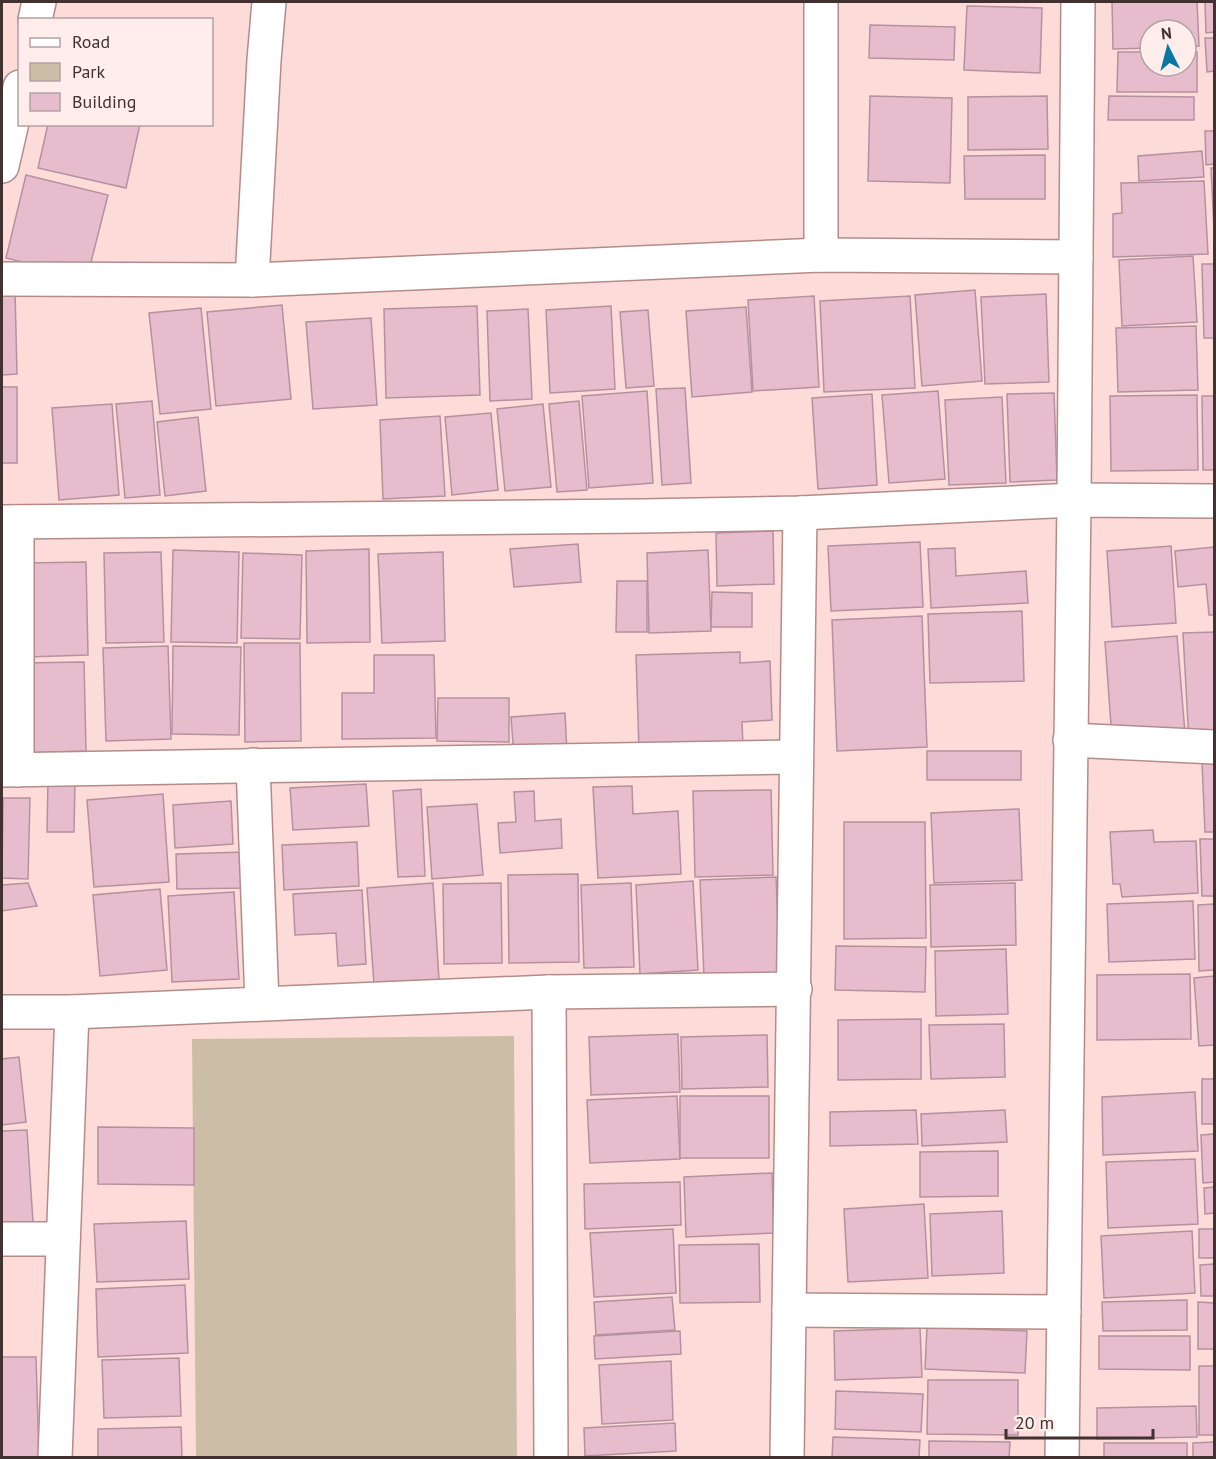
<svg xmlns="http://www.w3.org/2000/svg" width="1216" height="1459" viewBox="0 0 1216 1459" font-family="'PT Sans',sans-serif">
	<rect width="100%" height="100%" fill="#fddbd9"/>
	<path fill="#ccbea6" d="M514 1036 517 1457H196L192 1039Z"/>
	<g fill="#e7bdce" stroke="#b591a0" stroke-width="1.5">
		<path d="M1112 2H1197L1199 46 1186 47V30H1150V48L1113 49Z"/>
		<path d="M1205 2H1214V32L1206 33Z"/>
		<path d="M967 6 1042 8 1040 73 964 70Z"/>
		<path d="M870 25 955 27 954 60 869 58Z"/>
		<path d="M1205 38H1214V71L1207 72Z"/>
		<path d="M1118 52H1150V66H1186V52H1197V92H1117Z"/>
		<path d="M870 96 952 98 950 183 868 181Z"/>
		<path d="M1047 96 1048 149 968 150V97Z"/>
		<path d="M1109 96 1194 97V120H1108Z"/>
		<path d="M48 124H140L126 188 38 168Z"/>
		<path d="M1205 131H1214V164L1206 165Z"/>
		<path d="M1202 151 1204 177 1139 181 1138 156Z"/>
		<path d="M1045 155V199H965L964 156Z"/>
		<path d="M1211 168H1214V229Z"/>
		<path d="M26 175 108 195 87 278 6 258Z"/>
		<path d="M1204 181 1208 254 1113 257V214L1122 213 1121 183Z"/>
		<path d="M1193 256 1197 322 1122 326 1119 260Z"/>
		<path d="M1202 264H1214V338H1204Z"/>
		<path d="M2 290H15L17 374 2 375Z"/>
		<path d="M975 290 982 381 922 386 915 295Z"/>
		<path d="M1046 294 1049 382 985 384 981 297Z"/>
		<path d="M814 296 819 387 753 391 748 300Z"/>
		<path d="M910 296 915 388 824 392 820 301Z"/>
		<path d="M282 305 291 399 216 406 207 312Z"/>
		<path d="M477 306 480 395 386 398 384 309Z"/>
		<path d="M611 306 615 389 550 393 546 310Z"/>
		<path d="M746 307 752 392 692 397 686 311Z"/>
		<path d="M201 308 211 409 160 414 149 313Z"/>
		<path d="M528 309 532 399 490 401 487 311Z"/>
		<path d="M648 310 654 386 626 388 620 312Z"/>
		<path d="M371 318 377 405 313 409 306 322Z"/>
		<path d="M1196 326 1198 390 1118 392 1116 328Z"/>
		<rect x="2" y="387" width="15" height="76"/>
		<path d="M685 388 691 483 662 485 656 389Z"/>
		<path d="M647 391 653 483 589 488 582 396Z"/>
		<path d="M938 391 945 479 889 483 882 395Z"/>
		<path d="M1054 393 1057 480 1010 482 1007 394Z"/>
		<path d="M872 394 877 485 818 489 812 398Z"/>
		<path d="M1197 395 1198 470 1111 471 1110 396Z"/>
		<path d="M1202 396H1214V470H1203Z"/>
		<path d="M1002 397 1006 483 949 485 945 400Z"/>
		<path d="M152 401 160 495 125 498 116 404Z"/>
		<path d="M579 401 587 490 557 492 549 404Z"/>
		<path d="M112 404 119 495 59 500 52 408Z"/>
		<path d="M543 404 551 487 505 491 497 409Z"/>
		<path d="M491 413 498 490 452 495 445 417Z"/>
		<path d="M440 416 445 496 383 499 380 420Z"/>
		<path d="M198 417 206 491 165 496 157 422Z"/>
		<path d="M773 531 774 584 717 586 716 533Z"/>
		<path d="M920 542 923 607 831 611 828 546Z"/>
		<path d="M578 544 581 582 514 587 510 549Z"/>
		<path d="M1171 546 1176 623 1112 627 1107 551Z"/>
		<path d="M1214 547V615H1209L1206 584 1178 587 1175 551Z"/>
		<path d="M955 548 956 576 1026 571 1028 603 931 608 928 549Z"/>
		<path d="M369 549 370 642 307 643 306 551Z"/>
		<path d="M173 550 239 552 237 643 171 642Z"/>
		<path d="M708 550 711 631 649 633 647 553Z"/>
		<path d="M161 552 164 642 106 643 104 553Z"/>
		<path d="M443 552 445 641 382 643 378 554Z"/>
		<path d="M243 553 302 555 300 639 241 638Z"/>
		<path d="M86 562 88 655 27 657 25 563Z"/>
		<path d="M617 581H647V632H616Z"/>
		<path d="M712 592 752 593V627H711Z"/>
		<path d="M1022 611 1024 681 930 683 928 614Z"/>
		<path d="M922 616 927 747 837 751 832 620Z"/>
		<path d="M1214 632V740L1189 742 1183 633Z"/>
		<path d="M1177 636 1185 733 1112 739 1105 642Z"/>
		<path d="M244 643H300L301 741 245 742Z"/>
		<path d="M168 646 171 739 106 741 103 648Z"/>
		<path d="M173 646 241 647 239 735 172 734Z"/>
		<path d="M740 652V663L770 661 772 720 742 722 743 746 639 750 636 655Z"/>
		<path d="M374 655H434L436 738 342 739V693H374Z"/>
		<path d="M84 662 86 751 24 753 22 663Z"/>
		<path d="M438 698H509V742L437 741Z"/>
		<path d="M565 713 567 753 514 757 511 717Z"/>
		<rect x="927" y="751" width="94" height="29"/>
		<path d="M1214 761V832H1205L1202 762Z"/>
		<path d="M48 780 75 781 74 832H47Z"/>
		<path d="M366 784 369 826 293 830 290 788Z"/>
		<path d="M632 786 633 814 678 811 681 874 598 878 593 787Z"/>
		<path d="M421 789 425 876 398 877 393 791Z"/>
		<path d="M771 790 773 875 695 877 693 791Z"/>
		<path d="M534 791 535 821 561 819 562 848 500 853 498 823 516 822 514 792Z"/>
		<path d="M163 794 169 882 94 887 87 800Z"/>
		<path d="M3 798H30L28 879 2 878Z"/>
		<path d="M231 801 233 844 175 848 173 805Z"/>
		<path d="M477 804 483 875 432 879 427 807Z"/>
		<path d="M1019 809 1022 880 934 883 931 813Z"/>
		<path d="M844 822H925L926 938 844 939Z"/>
		<path d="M1153 830 1154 842 1196 841 1198 893 1122 897 1120 884H1113L1110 832Z"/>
		<path d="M1200 839H1214V896H1202Z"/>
		<path d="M357 842 359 886 284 890 282 845Z"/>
		<path d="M246 852 247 888 177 889 176 854Z"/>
		<path d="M578 874 579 962 509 963 508 875Z"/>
		<path d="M776 877 780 974 704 977 700 880Z"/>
		<path d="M693 881 698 970 640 974 636 885Z"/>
		<path d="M28 883 37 906 2 911V885Z"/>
		<path d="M433 883 439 980 374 984 367 888Z"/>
		<path d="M501 883 502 963 444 964 443 884Z"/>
		<path d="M631 883 634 967 584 968 581 885Z"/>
		<path d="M1015 883 1016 945 931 947 930 885Z"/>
		<path d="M160 889 167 970 100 976 93 895Z"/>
		<path d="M362 890 366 964 338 966 336 933 295 935 293 894Z"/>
		<path d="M234 892 239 979 172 982 168 896Z"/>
		<path d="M1193 901 1195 959 1109 962 1107 904Z"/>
		<path d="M1214 904V970L1199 971 1198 905Z"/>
		<path d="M836 946 926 947 925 992 835 990Z"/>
		<path d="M1006 949 1008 1014 936 1016 935 951Z"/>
		<path d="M1190 974 1191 1039 1097 1040V975Z"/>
		<path d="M1214 976V1045L1199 1046 1194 978Z"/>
		<path d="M921 1019V1079L838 1080V1020Z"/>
		<path d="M1004 1024 1005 1077 931 1079 929 1025Z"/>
		<path d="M678 1034 680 1092 591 1095 589 1037Z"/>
		<path d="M767 1035 768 1087 682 1089 681 1037Z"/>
		<path d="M19 1057 26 1122 2 1125V1059Z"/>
		<rect x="1202" y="1079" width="12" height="45"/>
		<path d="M1195 1092 1198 1151 1103 1155 1102 1097Z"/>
		<path d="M677 1096 680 1159 590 1163 587 1100Z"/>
		<rect x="680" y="1096" width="89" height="62"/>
		<path d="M916 1110 918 1144 830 1146V1112Z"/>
		<path d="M1005 1110 1007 1142 922 1146 921 1114Z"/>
		<path d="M98 1127 194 1128V1185L98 1184Z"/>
		<path d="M27 1130 33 1222 2 1224V1131Z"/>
		<path d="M1214 1134V1182L1203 1183 1201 1135Z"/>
		<path d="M998 1151V1196L920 1197V1152Z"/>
		<path d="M1195 1159 1198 1224 1108 1228 1106 1162Z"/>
		<path d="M772 1173 774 1233 686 1237 684 1177Z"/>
		<path d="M680 1182 681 1225 585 1229 584 1184Z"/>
		<path d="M1214 1187V1213L1205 1214 1204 1188Z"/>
		<path d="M924 1204 928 1278 848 1282 844 1209Z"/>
		<path d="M1002 1211 1004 1273 932 1276 930 1214Z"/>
		<path d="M186 1221 189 1279 97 1282 94 1224Z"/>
		<path d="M673 1229 676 1293 594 1297 590 1233Z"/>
		<rect x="1199" y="1229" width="15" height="29"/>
		<path d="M1192 1231 1195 1293 1104 1298 1101 1236Z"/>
		<path d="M759 1244 760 1302 680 1303 679 1245Z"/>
		<path d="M1214 1264V1296H1201L1200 1265Z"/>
		<path d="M185 1285 188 1353 98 1357 96 1289Z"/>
		<path d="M672 1297 675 1330 596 1335 594 1302Z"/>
		<path d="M1187 1300V1330L1103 1331 1102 1302Z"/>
		<path d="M1198 1302 1214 1303V1349H1198Z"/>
		<path d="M927 1327 1027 1331 1025 1373 925 1369Z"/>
		<path d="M920 1328 922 1377 835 1380 834 1331Z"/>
		<path d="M680 1331 681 1354 595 1359 594 1336Z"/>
		<path d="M1099 1336H1190V1370L1099 1369Z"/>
		<path d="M2 1357H36L39 1458H2Z"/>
		<path d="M179 1358 181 1416 104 1418 102 1360Z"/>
		<path d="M671 1361 673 1420 602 1424 599 1365Z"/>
		<rect x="1199" y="1366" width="15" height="69"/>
		<path d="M928 1380H1018V1435L927 1434Z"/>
		<path d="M836 1391 923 1394 921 1432 835 1429Z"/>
		<path d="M1196 1406 1197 1437 1097 1439V1408Z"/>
		<path d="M675 1423 676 1451 585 1456 584 1428Z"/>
		<path d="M181 1427 182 1458H98V1429Z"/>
		<path d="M833 1437 920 1440 919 1458H832Z"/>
		<path d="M929 1441 1010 1442 1009 1458H929Z"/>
		<path d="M1214 1442V1458H1193V1443Z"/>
		<rect x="1104" y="1443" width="83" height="15"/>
	</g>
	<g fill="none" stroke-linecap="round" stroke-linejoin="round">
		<defs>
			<g id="minor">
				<path d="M821 2V255"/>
				<path d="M35 20 39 2"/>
				<path d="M2 166 20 87"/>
				<path d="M2 279 252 280 821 255 1076 257"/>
				<path d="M252 280 264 60 269 2"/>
				<path d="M2 522 643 516 800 513 1074 500 1214 501"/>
				<path d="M17 522V770"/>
				<path d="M1070 740 1214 747"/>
				<path d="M253 765 262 1003"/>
				<path d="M2 770 795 757"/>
				<path d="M549 992 551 1458"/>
				<path d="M2 1012H72L549 992 795 989"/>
				<path d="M2 1239H63"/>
				<path d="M789 1310 1064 1312"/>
				<path d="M55 1458 72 1012"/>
				<path d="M787 1458 800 513"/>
				<path d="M1062 1458 1074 500 1078 2"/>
			</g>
		</defs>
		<use href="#minor" stroke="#b38c8a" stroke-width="36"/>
		<use href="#minor" stroke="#fff" stroke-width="33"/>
	</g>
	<rect width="1216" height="1459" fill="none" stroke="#413130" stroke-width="6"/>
	<rect x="18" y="18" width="195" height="108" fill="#ffedec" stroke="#b3a2a1" stroke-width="1.5"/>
	<rect x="30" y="38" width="30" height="9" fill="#ffffff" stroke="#b3a2a1" stroke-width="1.5"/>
	<text x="72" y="48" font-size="18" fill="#413130">Road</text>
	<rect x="30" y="63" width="30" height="18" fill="#ccbea6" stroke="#b3a2a1" stroke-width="1.5"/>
	<text x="72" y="78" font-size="18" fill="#413130">Park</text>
	<rect x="30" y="93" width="30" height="18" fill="#e7bdce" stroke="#b3a2a1" stroke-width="1.5"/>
	<text x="72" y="108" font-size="18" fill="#413130">Building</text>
	<g transform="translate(1168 48) rotate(354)"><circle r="28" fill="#ffedec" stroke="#b3a2a1" stroke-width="1.5"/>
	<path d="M0-4.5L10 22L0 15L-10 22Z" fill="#0878a2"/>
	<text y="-9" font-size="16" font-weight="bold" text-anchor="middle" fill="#413130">N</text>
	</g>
	<path d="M1006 1429v9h147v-9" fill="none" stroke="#413130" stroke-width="3"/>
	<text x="1015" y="1429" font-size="18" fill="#413130" stroke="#ffedec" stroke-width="4.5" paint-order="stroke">20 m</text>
</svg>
